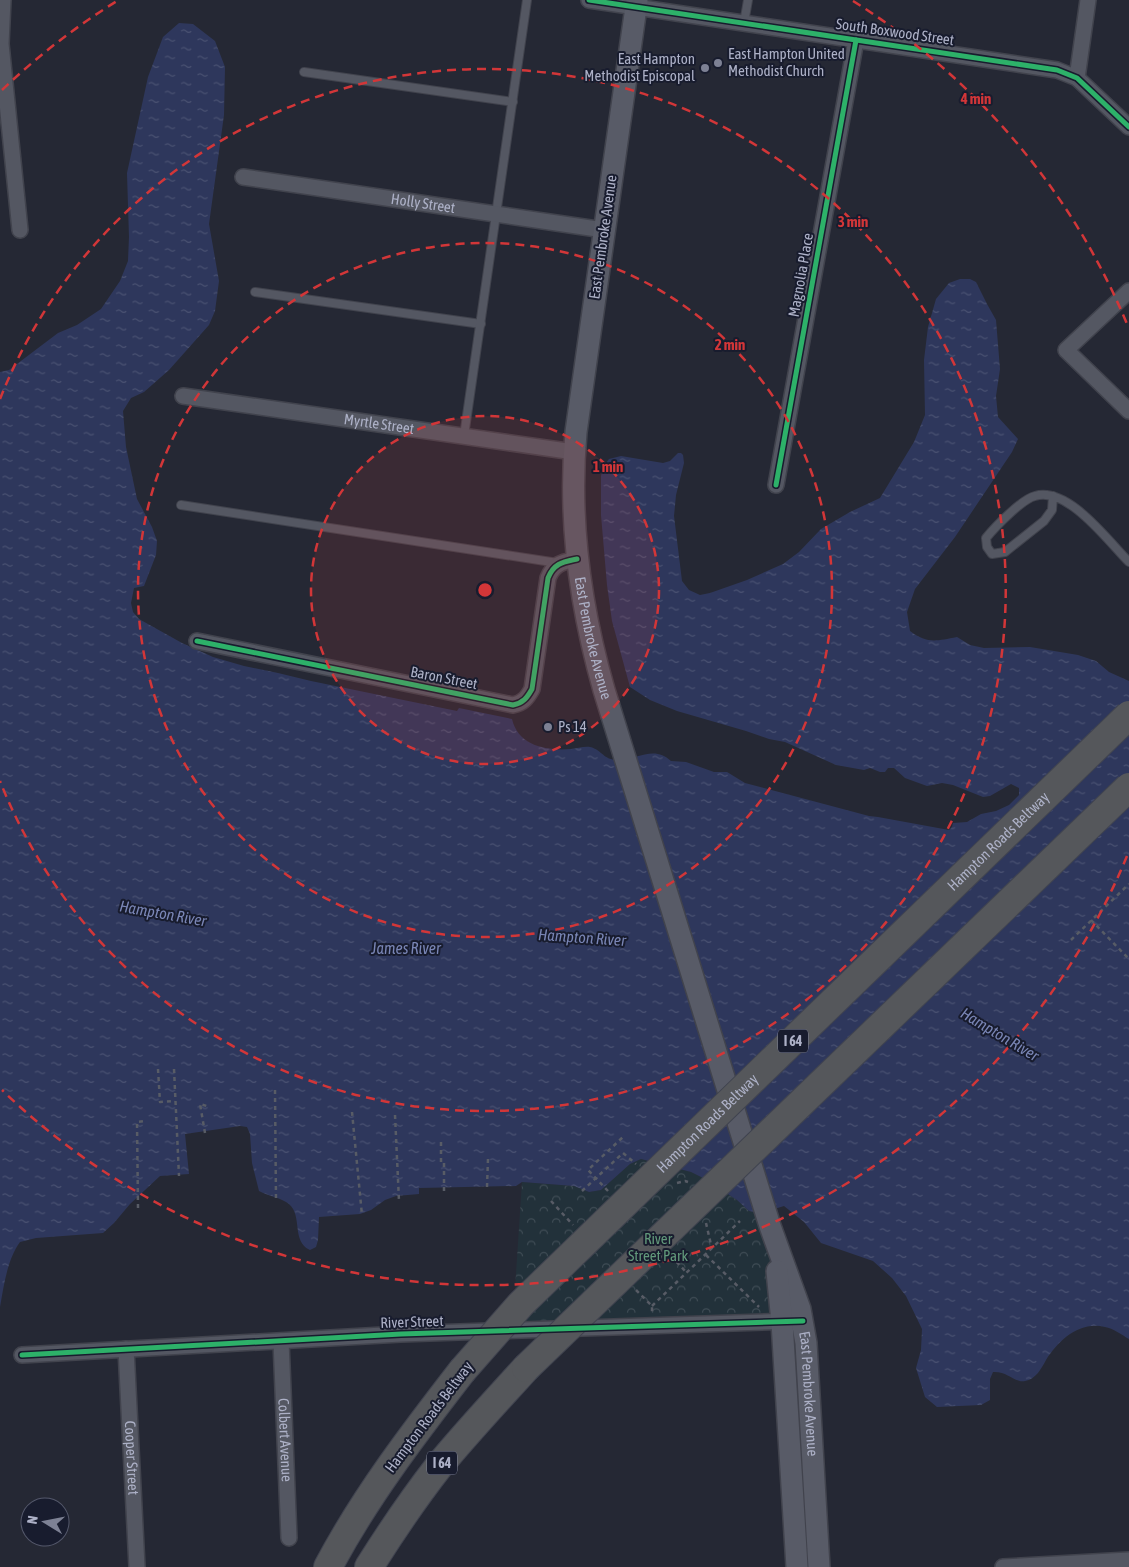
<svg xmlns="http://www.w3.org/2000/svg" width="1129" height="1567" viewBox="0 0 1129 1567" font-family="'Asap Condensed',sans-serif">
	<defs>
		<pattern id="park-crowns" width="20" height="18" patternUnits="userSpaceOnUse" patternTransform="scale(1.25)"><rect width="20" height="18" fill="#22313a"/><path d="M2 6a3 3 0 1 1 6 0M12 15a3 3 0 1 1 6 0" fill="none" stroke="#3f4c55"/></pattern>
		<pattern id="water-ripples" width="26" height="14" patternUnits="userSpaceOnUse" patternTransform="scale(1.25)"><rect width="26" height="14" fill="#2e375c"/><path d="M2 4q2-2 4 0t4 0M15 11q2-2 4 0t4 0" fill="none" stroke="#4a5272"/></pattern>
	</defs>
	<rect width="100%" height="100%" fill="#252834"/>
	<path fill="url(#park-crowns)" d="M641 1159 691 1172 703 1178 737 1200 749 1211 761 1213 772 1250 784 1322 512 1335 522 1182 574 1186 589 1192 601 1190 630 1164Z"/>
	<path fill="url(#water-ripples)" d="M179 23 193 24 215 41 225 67 224 115 209 224 219 281 215 311 209 325 169 370 144 392 131 398 123 411 126 447 137 499 152 527 157 541 156 555 144 586 134 588 131 603 133 612 139 619 182 643 213 657 244 666 278 673 311 681 457 711 459 708 512 719C518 746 547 751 571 749 576 749 584 746 590 747 603 750 603 761 620 760 637 759 655 745 671 761L686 762 714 772H727L745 783 869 816 878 817 949 830 952 827 953 823 967 822 981 814 996 811 1009 805 1019 795V788L1011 784 990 796 983 797 953 785 942 783 927 786 905 778 894 768H888L885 772H880L870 768 864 770 836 765 785 742 769 739 746 731 677 711 650 700 630 687 612 621 607 585 601 515V476L603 467 609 459 621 456 663 463 670 461 678 453H681L683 455 684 463 676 495 674 516 682 581 689 590 700 595 710 593 747 580 783 564 799 552 821 529 850 512 880 498 914 442 925 415 924 360 928 327 936 299 949 283 960 279H970L976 282 987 304 996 320 1000 369 996 396 998 417 1018 439 1012 452 955 537 915 589 907 612 910 631C927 644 936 641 957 637L970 645 984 648 1030 647 1078 655 1096 661 1109 672 1129 681V1339C1122 1335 1113 1328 1105 1327 1079 1321 1059 1340 1046 1360 1041 1369 1036 1379 1025 1381 1014 1383 1008 1371 993 1372L990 1379V1400L981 1405 937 1407 925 1397 916 1368 921 1350 922 1329 906 1296 892 1278 873 1261 821 1243 804 1222 784 1206 761 1213 749 1211 737 1200 703 1178 691 1172 641 1159 630 1164 601 1190 589 1192 574 1186 522 1182 516 1186 419 1188V1194L396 1196 385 1200 371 1210 360 1214 319 1217 318 1240 316 1247 310 1250C291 1241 303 1216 289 1204 282 1198 268 1196 259 1191L252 1163 250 1134 247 1127 240 1126 185 1134 189 1174 160 1176 130 1204 114 1223 103 1233 36 1238 20 1242C7 1260 4 1285 0 1307V372L9 370 58 333 77 325 101 309 120 281 128 261 129 237 127 173 148 77 163 37Z"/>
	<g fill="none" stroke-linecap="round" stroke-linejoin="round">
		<defs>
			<g id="service">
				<path d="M744 23 748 0"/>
				<path d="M304 72 513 102"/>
				<path d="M255 292 481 324"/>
				<path d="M464 436 527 0"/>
				<path d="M1053 496 1052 510 1044 521 1005 552 992 554 987 547 986 538C995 527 1022 499 1035 496 1068 486 1108 541 1129 562"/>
				<path d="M181 505 558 563"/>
			</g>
			<g id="minor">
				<path d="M3 0 1 44 20 230"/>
				<path d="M589 0 1057 70 1077 78 1129 127"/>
				<path d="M1077 78 1088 0"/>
				<path id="s1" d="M243 177 604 230"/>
				<path d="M1129 291 1066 350 1129 411"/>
				<path id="s2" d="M183 396 574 452"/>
				<path d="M776 485 856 40"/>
				<path d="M197 641 513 705C523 703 527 698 532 689L548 578C554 563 563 562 577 559"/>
				<path id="s3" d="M281 1341 289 1538"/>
				<path id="s4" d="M126 1349 137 1567"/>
				<path d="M22 1355 401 1334 791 1321"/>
				<path d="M1003 1567 1129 1560"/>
			</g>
			<g id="secondary">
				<path id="s5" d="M637 0 576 432C568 520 580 606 604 690L770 1226 800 1309 806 1343 819 1567"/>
				<path d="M777 1271 782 1322 797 1567"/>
			</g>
			<g id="motorway">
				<path d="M328 1567C365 1497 414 1433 462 1371"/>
				<path d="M369 1567C391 1532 414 1498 439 1466 467 1432 497 1400 526 1368"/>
			</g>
		</defs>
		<use href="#service" stroke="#41434d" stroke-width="10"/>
		<use href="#minor" stroke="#41434d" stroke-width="18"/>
		<use href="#secondary" stroke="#41434d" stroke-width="24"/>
		<use href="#motorway" stroke="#414450" stroke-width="30"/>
		<g stroke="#585c66" stroke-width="2.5" stroke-dasharray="4 4" stroke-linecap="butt">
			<path d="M1091 920 1129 959"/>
			<path d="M1071 940 1129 884"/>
			<path d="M158 1069 160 1102 175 1101"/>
			<path d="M174 1069 179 1176"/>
			<path d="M275 1090 276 1202"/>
			<path d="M352 1112 362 1215"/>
			<path d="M395 1115 399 1201"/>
			<path d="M205 1133 200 1104 210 1107"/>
			<path d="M441 1142V1162H444V1192"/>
			<path d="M677 1183 685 1181 688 1182"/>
			<path d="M487 1187 488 1159H491"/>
			<path d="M582 1191 623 1153 636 1164"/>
			<path d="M608 1191 588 1170 624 1136"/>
			<path d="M551 1201 573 1225"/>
			<path d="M138 1208 137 1122 145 1121"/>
			<path d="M706 1223 712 1249"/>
			<path d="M706 1255 759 1307"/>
			<path d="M671 1256 687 1273"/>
			<path d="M636 1290 652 1306V1312"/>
			<path d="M652 1306 740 1221"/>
		</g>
		<use href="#service" stroke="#545762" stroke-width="8"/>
		<use href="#minor" stroke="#545762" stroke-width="15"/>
		<use href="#secondary" stroke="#585b67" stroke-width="21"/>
		<use href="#motorway" stroke="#55575b" stroke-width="28"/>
		<defs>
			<g id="motorway-bridge">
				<path d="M526 1368 1129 787"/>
				<path id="s6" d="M462 1371 521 1304 1129 715"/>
			</g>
		</defs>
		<use href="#motorway-bridge" stroke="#414450" stroke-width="30" stroke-linecap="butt"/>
		<use href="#motorway-bridge" stroke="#55575b" stroke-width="28"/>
		<defs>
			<g id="cycleway">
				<path d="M589 0 1057 70 1077 78 1129 127"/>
				<path d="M776 485 856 40"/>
				<path d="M197 641 513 705C523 703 527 698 532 689L548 578C554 563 563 562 577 559"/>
				<path d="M22 1355 401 1334 803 1321"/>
			</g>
		</defs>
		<use href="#cycleway" stroke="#181c2e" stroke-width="8"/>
		<use href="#cycleway" stroke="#2db169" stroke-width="5"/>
	</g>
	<circle cx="485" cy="590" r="174" fill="#d23638" fill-opacity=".12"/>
	<g fill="none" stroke="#d23638" stroke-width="2.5" stroke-dasharray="9 6">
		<circle cx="485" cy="590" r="174"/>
		<circle cx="485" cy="590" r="347"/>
		<path d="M0 399A521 521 0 1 1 0 781"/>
		<path d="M1127 856A695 695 0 0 1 2 1090M2 90A695 695 0 0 1 117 1M853 1A695 695 0 0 1 1127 324"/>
	</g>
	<g fill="#7d8194" stroke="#181c2e" stroke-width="2">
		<circle cx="718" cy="63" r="5"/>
		<circle cx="705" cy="68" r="5"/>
		<circle cx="548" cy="727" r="5"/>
	</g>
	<g text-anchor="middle" stroke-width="4" stroke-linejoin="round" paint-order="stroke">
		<g fill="#181c2e" stroke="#808499" stroke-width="1">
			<rect x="778" y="1029.5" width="30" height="23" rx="4"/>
			<rect x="427" y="1451.5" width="30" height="23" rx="4"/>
		</g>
		<g font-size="14" font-weight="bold" fill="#adb1c7">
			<text x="793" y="1046">I 64</text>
			<text x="442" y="1468">I 64</text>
		</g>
		<g font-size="15" fill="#adb1c7" stroke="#181c2e">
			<text transform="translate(895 32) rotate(8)" y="5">South Boxwood Street</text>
			<text dy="5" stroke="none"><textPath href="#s1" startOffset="182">Holly Street</textPath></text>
			<text transform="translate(603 237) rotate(-82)" y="5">East Pembroke Avenue</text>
			<text transform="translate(801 275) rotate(-80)" y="5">Magnolia Place</text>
			<text dy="5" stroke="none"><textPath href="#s2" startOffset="198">Myrtle Street</textPath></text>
			<text dy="5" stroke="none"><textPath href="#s5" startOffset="644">East Pembroke Avenue</textPath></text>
			<text transform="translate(444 678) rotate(11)" y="5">Baron Street</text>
			<text dy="5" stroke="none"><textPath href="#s6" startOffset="754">Hampton Roads Beltway</textPath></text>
			<text dy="5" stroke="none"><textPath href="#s6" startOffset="349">Hampton Roads Beltway</textPath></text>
			<text transform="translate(412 1322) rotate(-2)" y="5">River Street</text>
			<text dy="5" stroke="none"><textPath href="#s5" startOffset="1432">East Pembroke Avenue</textPath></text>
			<text transform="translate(429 1417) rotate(-53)" y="5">Hampton Roads Beltway</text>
			<text dy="5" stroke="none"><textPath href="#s3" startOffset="99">Colbert Avenue</textPath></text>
			<text dy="5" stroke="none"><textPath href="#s4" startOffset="109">Cooper Street</textPath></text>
		</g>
		<g font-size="15" fill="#adb1c7" stroke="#181c2e" text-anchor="start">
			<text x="728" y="59">East Hampton United<tspan x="728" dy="17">Methodist Church</tspan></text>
			<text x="695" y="64" text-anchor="end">East Hampton<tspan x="695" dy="17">Methodist Episcopal</tspan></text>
			<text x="558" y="732">Ps 14</text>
		</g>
		<g font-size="15" fill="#62997b" stroke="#181c2e">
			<text x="658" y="1244">River<tspan x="658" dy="17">Street Park</tspan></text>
		</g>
		<g font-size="16" font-style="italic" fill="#7a86b6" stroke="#181c2e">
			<text transform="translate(163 913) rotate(10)" y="6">Hampton River</text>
			<text transform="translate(582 937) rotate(4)" y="6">Hampton River</text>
			<text x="406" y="954">James River</text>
			<text transform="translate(1000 1034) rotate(31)" y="6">Hampton River</text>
		</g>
	</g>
	<circle cx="485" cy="590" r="8" fill="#d23638" stroke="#181c2e" stroke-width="2.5"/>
	<g font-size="15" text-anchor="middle" font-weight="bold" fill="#d23638" stroke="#181c2e" stroke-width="4" stroke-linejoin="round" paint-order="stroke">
		<text x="976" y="104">4 min</text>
		<text x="853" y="227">3 min</text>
		<text x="730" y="350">2 min</text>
		<text x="608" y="472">1 min</text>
	</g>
	<g transform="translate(45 1522) rotate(280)"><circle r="24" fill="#181c2e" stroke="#54586b"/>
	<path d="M0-4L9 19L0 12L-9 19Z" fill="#7d8194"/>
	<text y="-8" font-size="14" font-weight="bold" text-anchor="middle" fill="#adb1c7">N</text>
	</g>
</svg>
